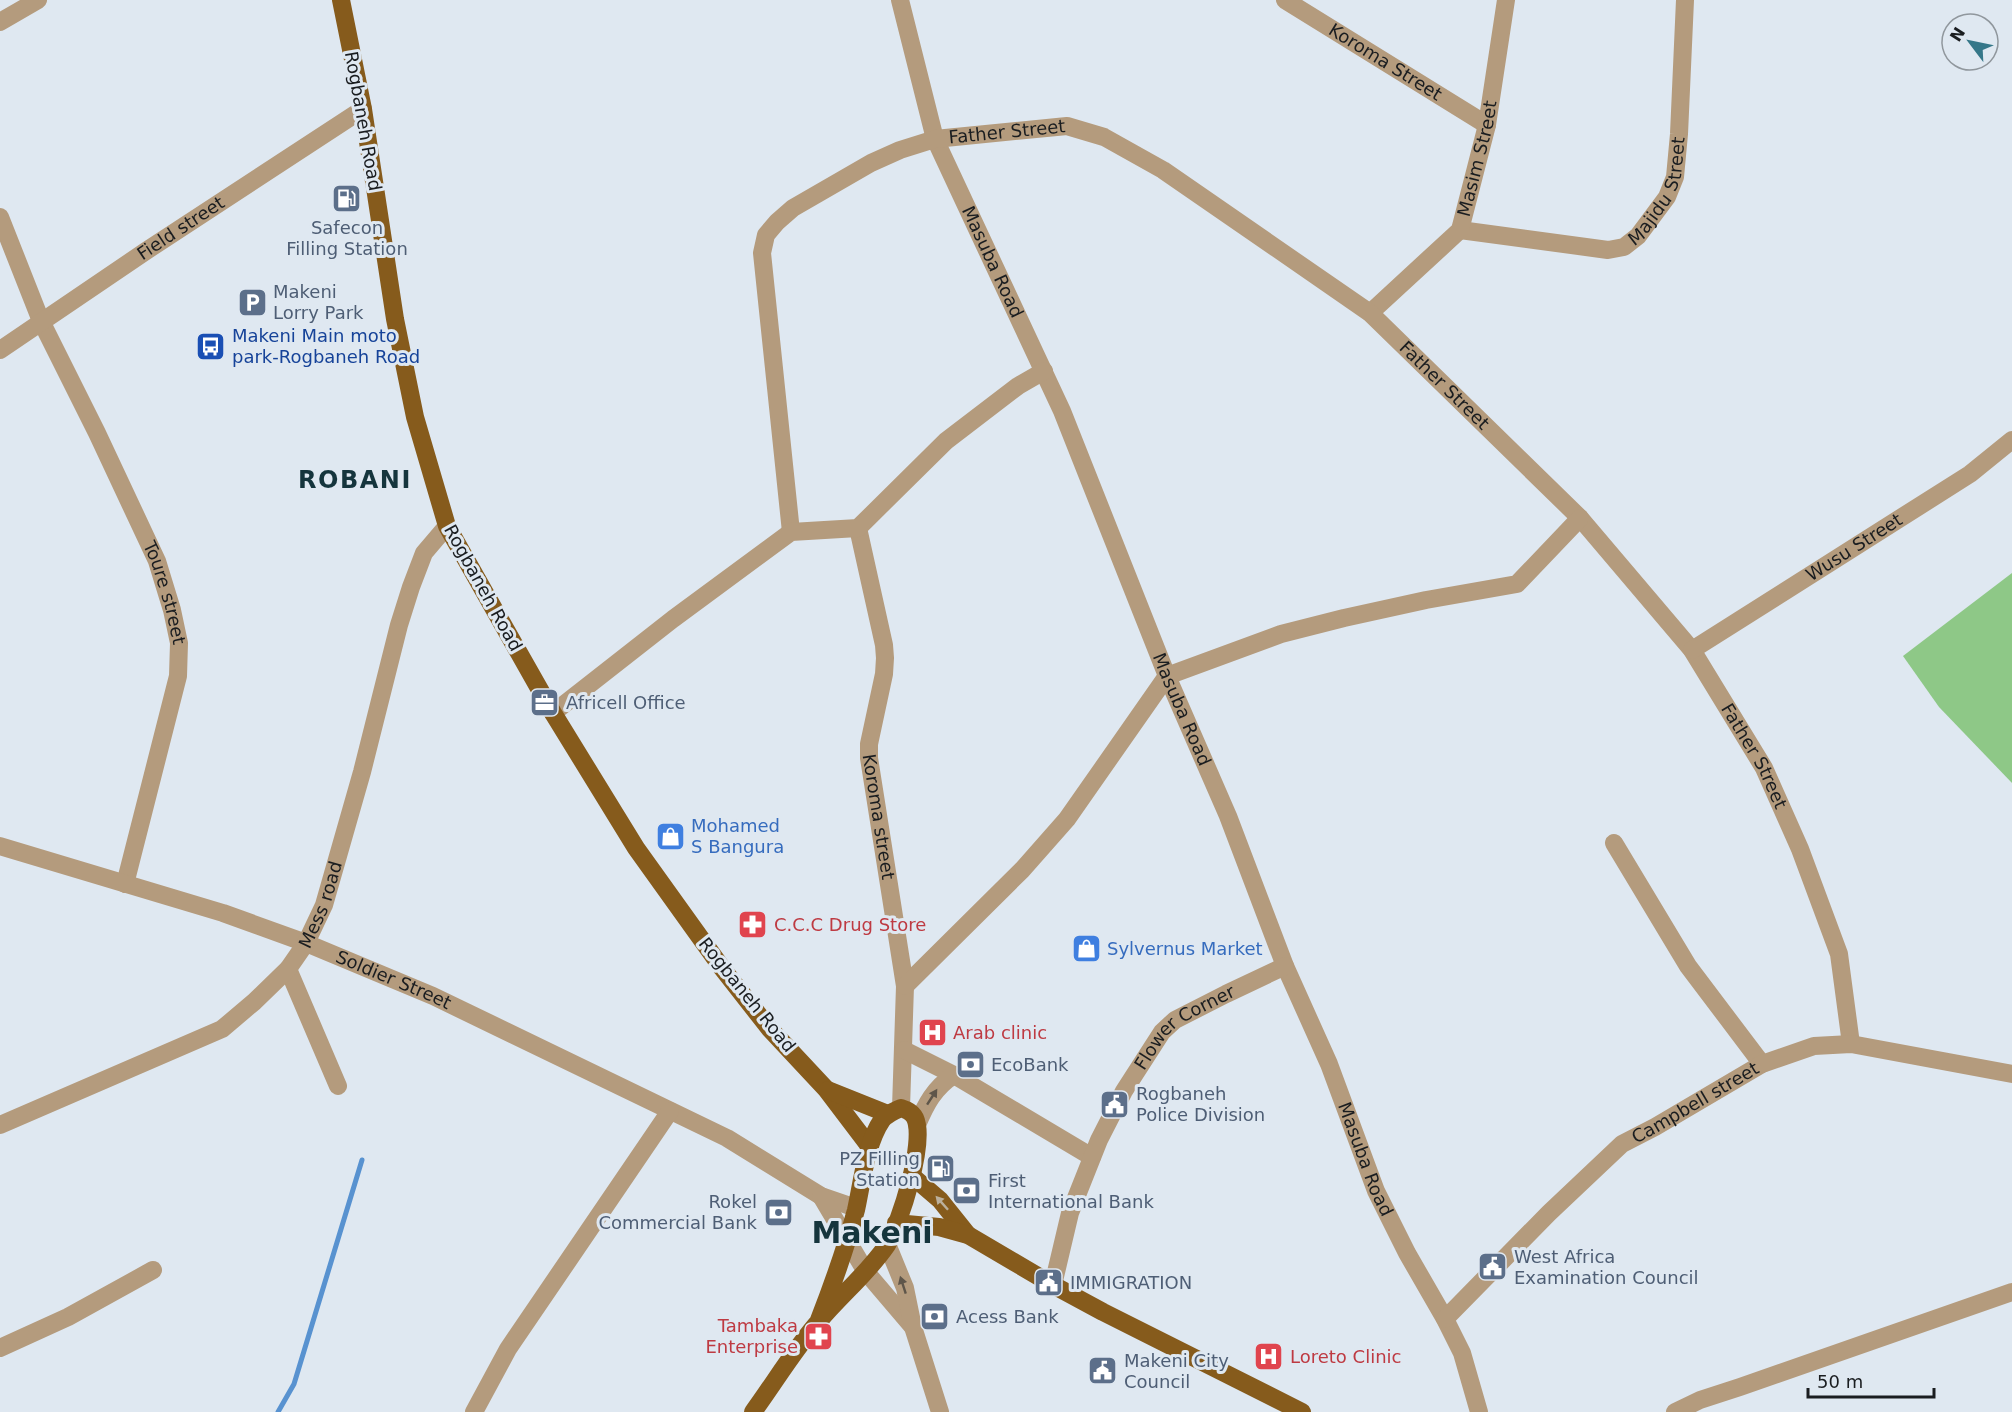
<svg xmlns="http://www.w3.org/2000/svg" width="2012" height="1412" viewBox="0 0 2012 1412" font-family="'DejaVu Sans',sans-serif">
	<rect width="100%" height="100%" fill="#dfe8f1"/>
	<path fill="#8ec887" d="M2012 573V783L1939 707 1903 656Z"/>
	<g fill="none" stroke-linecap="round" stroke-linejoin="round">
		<path stroke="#5892d0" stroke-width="5" d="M278 1412 294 1384 362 1160"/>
		<g stroke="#b49b7d" stroke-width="18">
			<path id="s1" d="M900 0 935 139 1062 411 1167 676 1228 816 1285 966 1329 1064 1376 1191 1407 1253 1445 1319 1462 1353 1479 1412"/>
			<path id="s2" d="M1285 0 1487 125"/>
			<path d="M0 22 38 0"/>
			<path id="s3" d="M0 217 41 321 97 433 157 561 172 610 179 643 178 676 125 884"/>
			<path id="s4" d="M1460 230 1608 250 1624 247 1638 236 1667 197 1675 177 1679 134 1685 0"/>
			<path id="s5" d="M1370 313 1460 230 1487 125 1506 0"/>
			<path id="s6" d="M0 350 146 251 363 109"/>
			<path id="s7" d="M858 528 884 645 885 658 884 674 869 744V758L905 986 901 1108"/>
			<path id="s8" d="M791 532 762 253 766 235 777 222 793 208 871 163 900 150 935 139 1067 126 1104 137 1163 170 1370 313 1580 518 1692 650 1764 768 1800 849 1839 954 1851 1044"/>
			<path id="s9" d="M1692 650 1970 474 2012 440"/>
			<path d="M553 713 673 619 791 532 858 528 946 441 1018 386 1044 371"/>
			<path d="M1614 843 1688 966 1762 1064"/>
			<path id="s10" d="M0 846 223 913 306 943 433 996 727 1138 821 1196 856 1208"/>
			<path d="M288 969 338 1086"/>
			<path d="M905 986 1022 870 1067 819 1167 676 1281 634 1344 618 1426 600 1517 584 1580 518"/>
			<path d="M904 1050 954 1075 1092 1157"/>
			<path id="s11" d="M0 1125 222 1029 254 1002 288 969 306 943 324 905 362 772 399 625 411 587 424 553 447 526"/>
			<path d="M917 1125C926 1104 934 1088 954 1075"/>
			<path d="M821 1196 866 1272 912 1326"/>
			<path d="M887 1244 905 1288 913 1327 940 1412"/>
			<path id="s12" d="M1053 1285 1070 1213 1099 1140 1124 1091 1162 1032 1175 1020 1226 994 1285 966"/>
			<path id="s13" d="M1445 1319 1549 1213 1622 1144 1655 1127 1762 1064 1814 1046 1851 1044 2012 1074"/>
			<path d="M0 1348 68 1317 153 1270"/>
			<path d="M474 1412 508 1349 670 1111"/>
			<path d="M1675 1412 1700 1400 1740 1387 2012 1292"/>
		</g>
		<g stroke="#865b1c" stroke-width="18">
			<path d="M341 0 363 109 395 319 415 417 447 526 553 713 636 848 722 968 769 1028 826 1089 870 1147"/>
			<path d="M828 1090 888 1114"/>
			<path d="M912 1176 940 1200 968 1235"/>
			<path d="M896 1223 939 1227 968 1235 1053 1285 1103 1312 1302 1412"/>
			<path d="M753 1412C775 1382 795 1348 820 1320 842 1294 868 1273 887 1245 900 1223 926 1142 915 1118 912 1112 907 1110 901 1108 894 1111 887 1114 882 1120 866 1143 862 1183 856 1210 846 1247 833 1284 819 1320"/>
		</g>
	</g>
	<defs><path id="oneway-solid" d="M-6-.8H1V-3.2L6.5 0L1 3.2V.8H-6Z" transform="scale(1.5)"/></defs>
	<g fill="#5f564a">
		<use href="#oneway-solid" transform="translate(932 1097) rotate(-57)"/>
		<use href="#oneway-solid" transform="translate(903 1285) rotate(-108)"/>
	</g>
	<use fill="#bbb09c" href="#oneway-solid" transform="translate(942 1203) rotate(-132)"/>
	<defs>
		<symbol id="fuel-square" viewBox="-11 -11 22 22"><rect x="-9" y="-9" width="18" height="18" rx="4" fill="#5c6f8a" stroke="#dfe8f1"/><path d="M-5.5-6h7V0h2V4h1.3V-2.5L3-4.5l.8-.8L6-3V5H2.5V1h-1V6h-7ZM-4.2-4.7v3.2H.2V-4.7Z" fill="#fff"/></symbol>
		<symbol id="parking-square" viewBox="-11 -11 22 22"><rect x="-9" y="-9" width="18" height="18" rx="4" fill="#5c6f8a" stroke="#dfe8f1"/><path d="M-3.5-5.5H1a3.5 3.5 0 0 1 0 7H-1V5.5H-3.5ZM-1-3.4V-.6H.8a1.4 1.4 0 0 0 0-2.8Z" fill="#fff"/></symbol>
		<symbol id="bus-square" viewBox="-11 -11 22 22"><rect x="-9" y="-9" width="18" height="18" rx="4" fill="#1a4fb4" stroke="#dfe8f1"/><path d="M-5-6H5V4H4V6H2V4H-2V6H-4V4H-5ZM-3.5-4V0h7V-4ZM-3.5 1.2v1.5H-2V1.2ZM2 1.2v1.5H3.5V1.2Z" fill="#fff"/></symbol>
		<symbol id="office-square" viewBox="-11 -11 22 22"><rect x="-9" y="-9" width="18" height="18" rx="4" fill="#5c6f8a" stroke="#dfe8f1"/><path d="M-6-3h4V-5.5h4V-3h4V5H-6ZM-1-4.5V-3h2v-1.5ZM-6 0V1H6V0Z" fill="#fff"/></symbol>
		<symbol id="shop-square" viewBox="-11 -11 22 22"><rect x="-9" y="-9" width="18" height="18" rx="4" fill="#3f7fe0" stroke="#dfe8f1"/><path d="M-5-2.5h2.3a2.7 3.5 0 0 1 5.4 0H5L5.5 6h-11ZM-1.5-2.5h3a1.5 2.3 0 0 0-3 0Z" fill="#fff"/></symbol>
		<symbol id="pharmacy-square" viewBox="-11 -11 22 22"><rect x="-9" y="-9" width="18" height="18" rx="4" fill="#e0444e" stroke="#dfe8f1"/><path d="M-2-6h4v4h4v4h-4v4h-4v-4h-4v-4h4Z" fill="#fff"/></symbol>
		<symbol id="hospital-square" viewBox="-11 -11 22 22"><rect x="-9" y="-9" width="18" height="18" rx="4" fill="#e0444e" stroke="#dfe8f1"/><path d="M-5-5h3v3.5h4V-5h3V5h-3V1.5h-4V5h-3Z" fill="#fff"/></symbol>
		<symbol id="bank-square" viewBox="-11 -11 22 22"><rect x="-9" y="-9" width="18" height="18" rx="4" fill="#5c6f8a" stroke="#dfe8f1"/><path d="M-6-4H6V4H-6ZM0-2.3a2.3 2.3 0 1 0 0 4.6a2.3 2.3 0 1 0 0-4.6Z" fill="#fff"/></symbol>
		<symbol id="civic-square" viewBox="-11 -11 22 22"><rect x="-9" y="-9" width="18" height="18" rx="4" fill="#5c6f8a" stroke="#dfe8f1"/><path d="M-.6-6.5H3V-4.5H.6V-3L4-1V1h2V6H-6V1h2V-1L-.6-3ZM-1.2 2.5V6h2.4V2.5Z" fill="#fff"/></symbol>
	</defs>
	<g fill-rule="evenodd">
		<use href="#fuel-square" x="330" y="182" width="33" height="33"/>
		<use href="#parking-square" x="236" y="286" width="33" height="33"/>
		<use href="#bus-square" x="194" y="330" width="33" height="33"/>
		<use href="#office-square" x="528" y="686" width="33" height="33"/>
		<use href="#shop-square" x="654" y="820" width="33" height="33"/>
		<use href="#pharmacy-square" x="736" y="908" width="33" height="33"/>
		<use href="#shop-square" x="1070" y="932" width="33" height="33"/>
		<use href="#hospital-square" x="916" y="1016" width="33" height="33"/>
		<use href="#bank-square" x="954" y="1048" width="33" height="33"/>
		<use href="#civic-square" x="1098" y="1088" width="33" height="33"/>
		<use href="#fuel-square" x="924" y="1152" width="33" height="33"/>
		<use href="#bank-square" x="950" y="1174" width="33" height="33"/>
		<use href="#bank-square" x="762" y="1196" width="33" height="33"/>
		<use href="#civic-square" x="1476" y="1250" width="33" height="33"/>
		<use href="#civic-square" x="1032" y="1266" width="33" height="33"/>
		<use href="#bank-square" x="918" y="1300" width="33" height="33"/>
		<use href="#pharmacy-square" x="802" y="1320" width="33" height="33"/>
		<use href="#hospital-square" x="1252" y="1340" width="33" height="33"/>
		<use href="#civic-square" x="1086" y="1354" width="33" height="33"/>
	</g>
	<g text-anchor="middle" stroke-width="6" stroke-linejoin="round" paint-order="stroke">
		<g font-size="18" fill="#1a1d20" stroke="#dfe8f1">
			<text dy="6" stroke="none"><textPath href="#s2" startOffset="118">Koroma Street</textPath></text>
			<text transform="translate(363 121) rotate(80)" y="6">Rogbaneh Road</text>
			<text dy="6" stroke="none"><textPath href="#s8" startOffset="568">Father Street</textPath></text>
			<text dy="6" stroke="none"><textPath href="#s5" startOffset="196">Masim Street</textPath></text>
			<text dy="6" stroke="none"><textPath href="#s4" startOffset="234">Majidu Street</textPath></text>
			<text dy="6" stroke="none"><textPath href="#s6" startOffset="218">Field street</textPath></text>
			<text dy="6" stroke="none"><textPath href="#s1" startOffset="279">Masuba Road</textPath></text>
			<text dy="6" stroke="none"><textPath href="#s8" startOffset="1090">Father Street</textPath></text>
			<text dy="6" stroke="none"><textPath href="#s9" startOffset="192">Wusu Street</textPath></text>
			<text transform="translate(483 588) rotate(61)" y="6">Rogbaneh Road</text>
			<text dy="6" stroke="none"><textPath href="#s3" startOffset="411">Toure street</textPath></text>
			<text dy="6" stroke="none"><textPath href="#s1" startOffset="765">Masuba Road</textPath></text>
			<text dy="6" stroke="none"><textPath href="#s8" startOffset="1576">Father Street</textPath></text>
			<text dy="6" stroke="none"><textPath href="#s7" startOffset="294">Koroma street</textPath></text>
			<text dy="6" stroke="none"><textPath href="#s11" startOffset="404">Mess road</textPath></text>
			<text dy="6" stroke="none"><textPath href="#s10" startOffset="416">Soldier Street</textPath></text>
			<text transform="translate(747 995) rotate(51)" y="6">Rogbaneh Road</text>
			<text dy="6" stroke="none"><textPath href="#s12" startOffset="298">Flower Corner</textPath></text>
			<text dy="6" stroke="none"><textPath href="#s13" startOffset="333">Campbell street</textPath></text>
			<text dy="6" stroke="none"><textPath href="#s1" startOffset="1251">Masuba Road</textPath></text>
		</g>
		<g font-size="18" fill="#4e5e75" stroke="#dfe8f1" text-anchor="start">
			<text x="347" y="234" text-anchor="middle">Safecon<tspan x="347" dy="21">Filling Station</tspan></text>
			<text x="273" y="298">Makeni<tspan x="273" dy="21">Lorry Park</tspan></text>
			<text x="566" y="709">Africell Office</text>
			<text x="991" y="1071">EcoBank</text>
			<text x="1136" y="1100">Rogbaneh<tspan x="1136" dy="21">Police Division</tspan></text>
			<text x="920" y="1165" text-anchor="end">PZ Filling<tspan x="920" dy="21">Station</tspan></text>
			<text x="988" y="1187">First<tspan x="988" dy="21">International Bank</tspan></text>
			<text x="757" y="1208" text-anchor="end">Rokel<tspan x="757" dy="21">Commercial Bank</tspan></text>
			<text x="1514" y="1263">West Africa<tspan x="1514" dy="21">Examination Council</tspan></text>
			<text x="1070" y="1289">IMMIGRATION</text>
			<text x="956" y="1323">Acess Bank</text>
			<text x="1124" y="1367">Makeni City<tspan x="1124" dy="21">Council</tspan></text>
		</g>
		<g font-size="18" fill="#164399" stroke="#dfe8f1" text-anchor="start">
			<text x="232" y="342">Makeni Main moto<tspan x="232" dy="21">park-Rogbaneh Road</tspan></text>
		</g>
		<g font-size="18" fill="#366cbe" stroke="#dfe8f1" text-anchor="start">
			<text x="691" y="832">Mohamed<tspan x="691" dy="21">S Bangura</tspan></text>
			<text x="1107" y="955">Sylvernus Market</text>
		</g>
		<g font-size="18" fill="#be3a42" stroke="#dfe8f1" text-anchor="start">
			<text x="774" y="931">C.C.C Drug Store</text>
			<text x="953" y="1039">Arab clinic</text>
			<text x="798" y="1332" text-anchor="end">Tambaka<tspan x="798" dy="21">Enterprise</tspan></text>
			<text x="1290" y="1363">Loreto Clinic</text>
		</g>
		<g font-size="24" font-weight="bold" letter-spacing="1.5" fill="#15353d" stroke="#dfe8f1">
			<text x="355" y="488">ROBANI</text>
		</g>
		<g font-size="30" font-weight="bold" fill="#15353d" stroke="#dfe8f1">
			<text x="872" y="1243">Makeni</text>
		</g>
	</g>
	<g transform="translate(1970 42) rotate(302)"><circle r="28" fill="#dfe8f1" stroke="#90979d" stroke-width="1.5"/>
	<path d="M0-4.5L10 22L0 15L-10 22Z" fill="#357789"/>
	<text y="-9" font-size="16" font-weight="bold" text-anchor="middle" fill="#1a1d20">N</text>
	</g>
	<path d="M1808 1388v9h126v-9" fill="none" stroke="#1a1d20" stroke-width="3"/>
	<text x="1817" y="1388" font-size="18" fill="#1a1d20" stroke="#dfe8f1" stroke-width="4.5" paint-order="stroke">50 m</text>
</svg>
